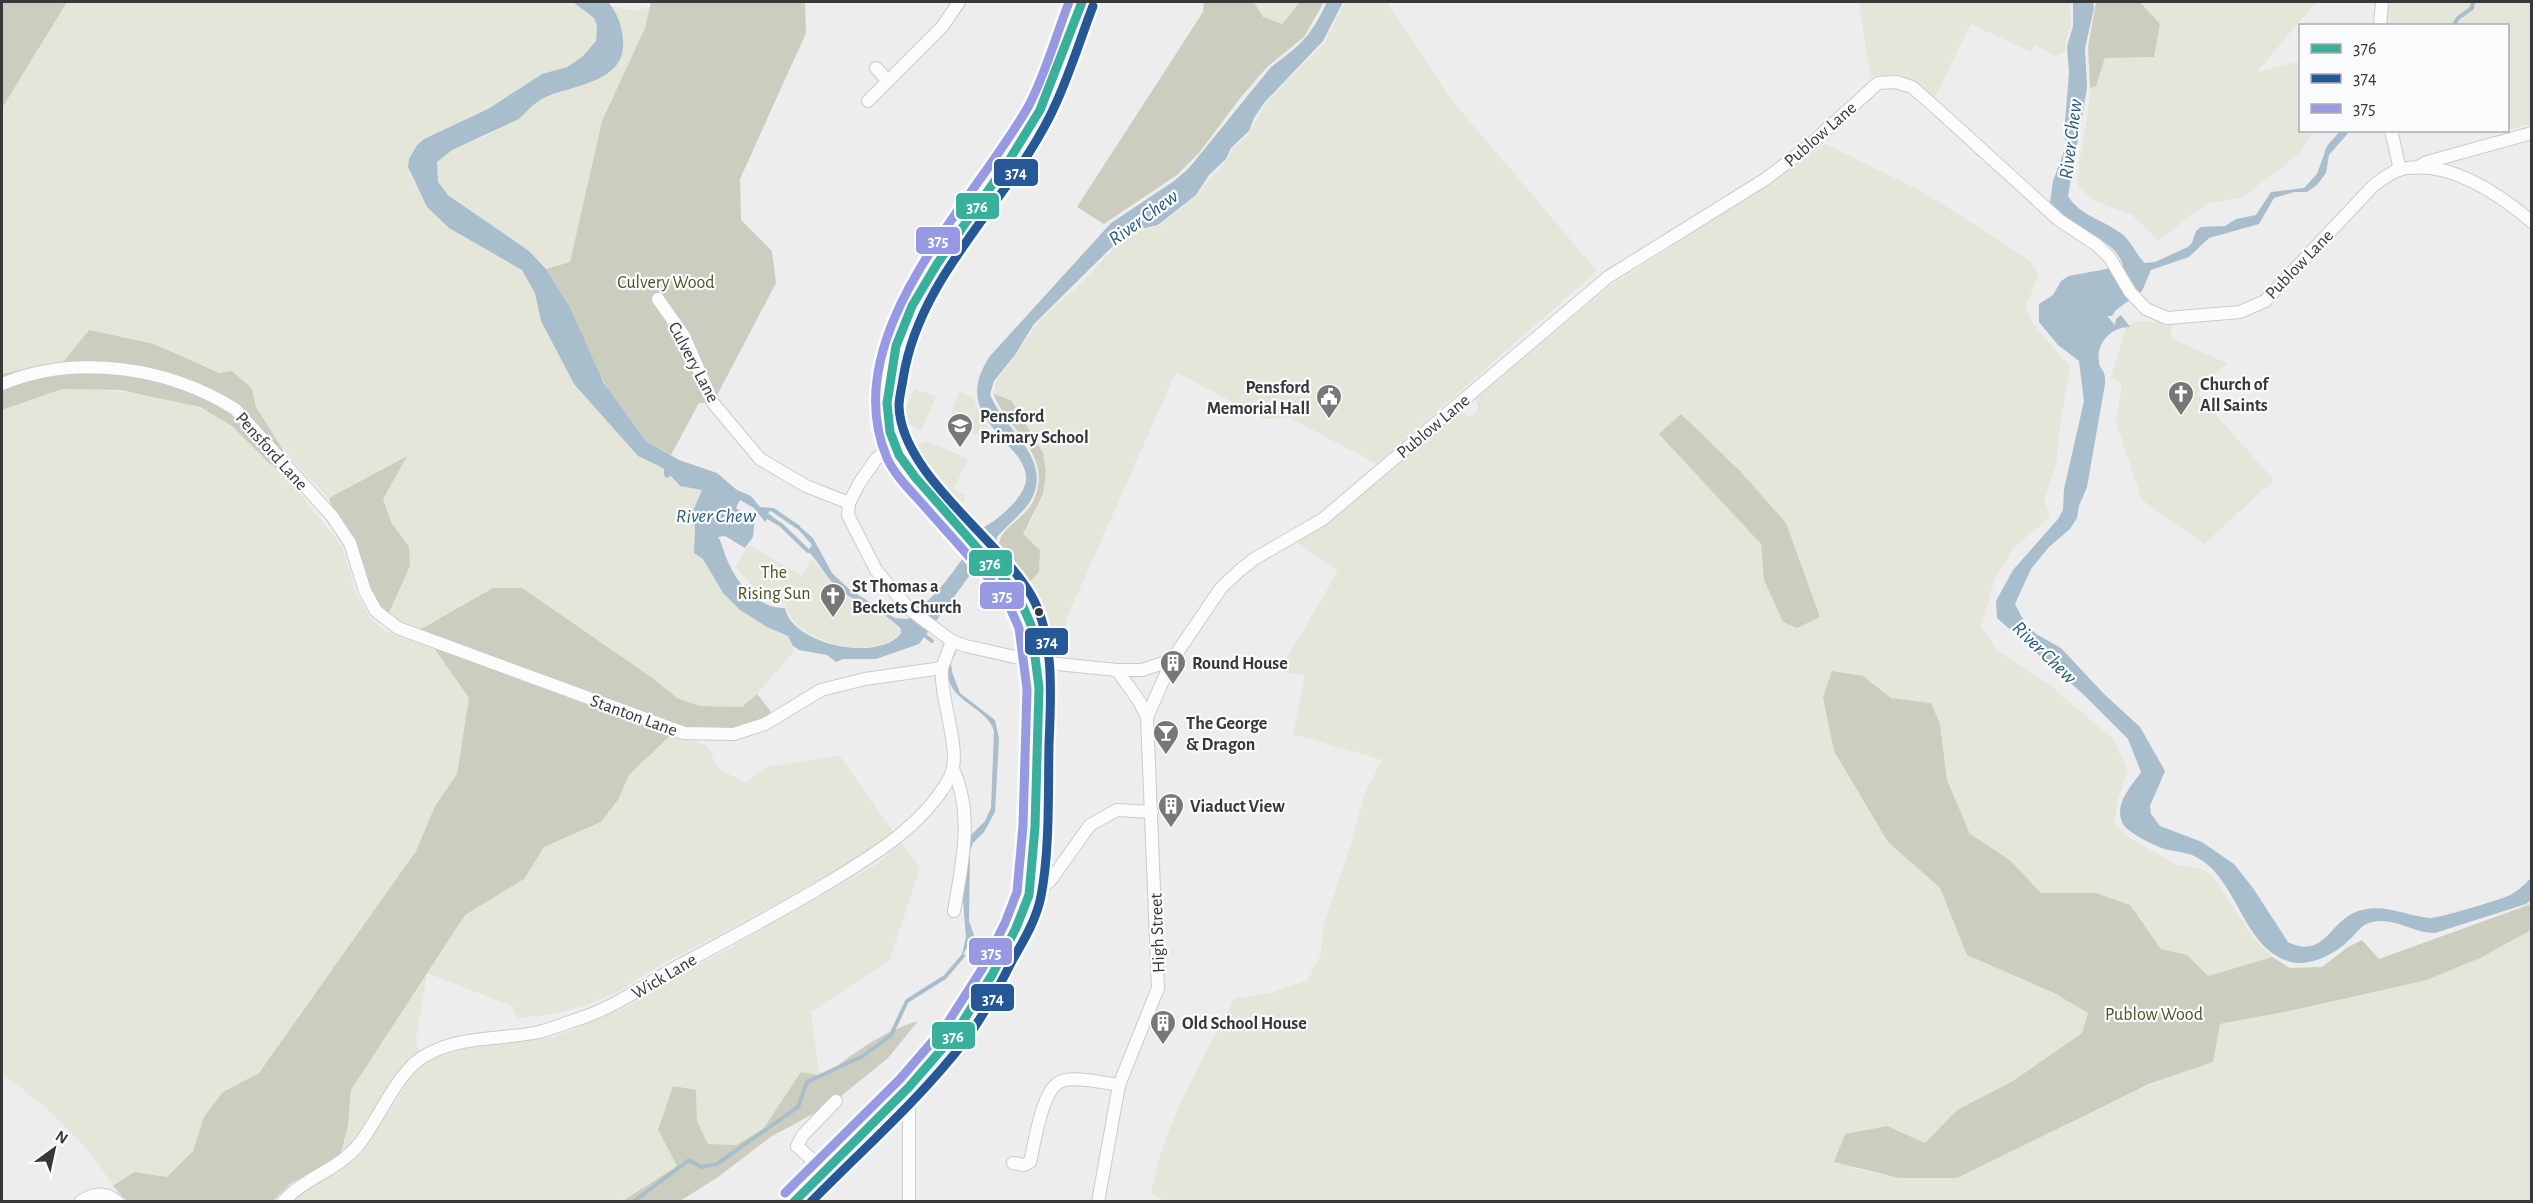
<svg xmlns="http://www.w3.org/2000/svg" width="2533" height="1203" viewBox="0 0 2533 1203" font-family="'Alegreya Sans',sans-serif">
	<rect width="100%" height="100%" fill="#ededee"/>
	<g fill="#e4e6da" fill-rule="evenodd">
		<path d="M67 2H573L594 18 597 26 596 41 582 57 567 67 542 74 488 109 424 139 416 145 409 159 410 174 427 207 449 228 522 270 535 293 541 321 574 384 638 455 661 467 664 469V475L666 477 671 476 680 486 702 490 692 513 695 527 694 553 703 559 723 593 740 610 767 627 788 636 793 643V653L757 694 742 707 700 706 677 698 651 677 579 630 522 588 442 618 416 632 387 617 410 566 409 547 391 522 382 499 406 456 329 498C298 466 261 433 252 389L154 344 73 350 63 362 2 374V108Z"/>
		<path d="M1254 2H1300L1282 24 1263 17Z"/>
		<path d="M1345 2H1387L1450 98 1597 271 1377 464 1290 418 1264 419 1176 372 1066 620 1059 652 1049 649 1046 622 1028 584 1039 572 1023 534 1033 517 1046 472 1013 401 993 393 996 382 1040 320 1077 287 1119 243 1132 233 1159 226 1193 199 1227 160 1233 148 1248 135 1265 104 1325 42Z"/>
		<path d="M1859 2H2070L2071 27 2066 40 2065 51 2055 56 2036 45 2031 52 1971 24 1934 99 1896 75 1870 76Z"/>
		<path d="M2140 2H2316L2257 72 2300 61V130L2314 131 2299 154 2241 198 2207 204 2158 240 2132 215 2092 200 2078 186C2078 153 2089 121 2090 88L2096 86 2105 58 2160 24Z"/>
		<path d="M2387 2H2531V124L2508 130V26H2384Z"/>
		<path d="M612 6 635 11 650 7 645 28 602 121 570 262 546 269 529 251 444 191C417 158 461 146 485 136 496 131 508 124 519 119L527 110 547 96 592 82 620 23Z"/>
		<path d="M1826 144 1925 193 2029 260 2039 274 2026 306 2033 324 2070 367 2061 420 2056 465 2044 500 2050 517 2013 548 1995 579 1981 627 1997 650 2047 683 2113 739 2128 770 2118 798 2114 824 2128 837 2177 865 2199 868 2213 876 2253 937 2272 957 2208 976 2187 955 2161 949 2130 905 2096 893H2041L2010 860 1970 834 1947 780 1940 724 1931 703 1891 698 1863 676 1888 842 1940 888 1967 955 2056 994 2089 1013 2082 1033 2013 1081 1957 1110 1925 1143 1887 1126 1853 1168 1899 1178 2212 1062 2220 1024 2294 1010 2427 980 2480 958 2531 930V1201L1165 1202 1151 1193C1164 1123 1202 1061 1235 998L1271 993 1308 980 1320 956 1324 924 1351 844 1364 795 1382 760 1293 734 1305 676 1279 671 1338 571 1296 541 1332 519 1460 413 1471 417 1478 408 1476 397 1610 286 1775 180ZM1680 414 1740 471 1786 523 1820 617 1764 580 1761 544 1727 506Z"/>
		<path d="M2137 321 2171 323V338L2227 363 2197 394 2274 480 2204 544 2142 500 2116 422 2122 383 2111 377 2126 327Z"/>
		<path d="M915 388 936 397 921 430 901 420Z"/>
		<path d="M62 389C118 390 183 392 231 425 250 438 262 459 282 472L342 546 357 595 369 616 386 632 432 645 469 698 457 774 435 806 416 851 259 1073 223 1092 193 1151 167 1177 134 1172 113 1186C87 1142 43 1103 2 1074V410Z"/>
		<path d="M959 392 974 397 976 407 989 427 984 438 948 422Z"/>
		<path d="M927 441 968 459 954 488 966 496 960 509 910 449Z"/>
		<path d="M749 545 802 576 812 560 844 596 894 622 900 632C877 664 792 643 786 604L767 602 735 567Z"/>
		<path d="M675 731 709 748 717 768 746 783 766 767 839 755 893 831 874 849 772 907 665 962 616 993 581 1007 547 1015 517 1018 512 1006 427 973 416 1039 419 1051 411 1059 358 1139 340 1156 348 1126 351 1090 465 915 523 879 544 847 601 822 618 800 629 775Z"/>
		<path d="M902 842 920 868 890 960 811 1012 819 1071 824 1076 801 1073 763 1129 736 1145 708 1144 697 1121 696 1090 658 1130 677 1166 621 1201 294 1202 299 1193 340 1171 367 1144 419 1066 436 1057 475 1046 554 1037 620 1010 878 863Z"/>
	</g>
	<g fill="#cbcebe">
		<path d="M2 2H67L2 108Z"/>
		<path d="M651 2H805L806 33 740 179 741 220 772 251 776 283 713 403H699L671 455 646 441 612 395 598 373 570 307 546 269 570 262 602 121 645 28Z"/>
		<path d="M1204 2H1254L1263 17 1282 24 1300 2H1324L1304 37 1267 67 1241 97 1199 153 1177 175 1104 224 1077 207 1203 12Z"/>
		<path d="M2096 2H2140L2160 24 2154 57 2105 58 2096 86 2090 88 2088 47Z"/>
		<path d="M89 330 154 344 219 373 232 371 252 389 256 407 283 450 282 472 270 464 232 426 200 407 120 390 62 389 2 410V374L63 362Z"/>
		<path d="M993 393 1012 401 1043 453 1046 472 1043 494 1023 534 1040 550 1039 572 1028 584 998 550C999 546 999 541 1001 537 1009 523 1028 515 1034 499 1054 455 1006 428 993 393Z"/>
		<path d="M1681 414 1740 471 1786 523 1820 617 1797 628 1783 622 1764 580 1761 544 1659 434Z"/>
		<path d="M407 456 383 499 391 522 409 547 410 566 387 617 378 610 334 515 329 498Z"/>
		<path d="M493 588H522L651 677 677 698 700 706 742 707 757 694 772 713 763 721 734 730 684 732 416 632Z"/>
		<path d="M432 645 675 731 629 775 618 800 601 822 544 847 524 879 465 915 351 1090 348 1126 340 1156 290 1184 273 1201H127L113 1186 134 1172 167 1177 193 1151 204 1117 223 1092 259 1073 416 851 435 806 457 774 469 698Z"/>
		<path d="M1832 671 1863 676 1891 698 1931 703 1940 724 1947 780 1970 834 2010 860 2041 893H2096L2130 905 2161 949 2187 955 2208 976 2272 957 2290 968 2322 967 2348 947 2362 940 2379 959 2531 904V930L2480 958 2427 980 2294 1010 2220 1024 2213 1062 2149 1084 1957 1178H1899L1834 1162 1845 1134 1887 1126 1925 1143 1957 1110 2013 1081 2082 1033 2088 1013 2056 994 1967 955 1940 888 1888 842 1834 751 1823 697Z"/>
		<path d="M918 1021 888 1058 830 1105 772 1136 718 1177 680 1201 621 1202 677 1166 658 1130 673 1086 696 1090 697 1121 708 1144 736 1145 763 1129 801 1072 824 1076C854 1053 881 1032 918 1021Z"/>
	</g>
	<g fill="#a9becc">
		<path d="M573 2H608C617 12 622 26 623 40 627 84 569 85 544 98 534 103 527 111 519 119L452 150 437 162 438 182 448 195 529 251 546 269 570 307 603 382 646 441 679 460 717 473 737 490 751 496 760 507 774 508 768 513 781 523 779 526 767 519 765 522 754 508 740 500 736 508 747 515 749 511 755 516 753 537 745 548 725 536 718 537C723 545 724 555 729 564 738 585 760 609 785 608 792 645 879 663 901 633L900 628C884 611 860 605 841 591 827 580 820 563 808 551L812 545 798 529 799 526 813 538 832 573 849 589 895 618 908 619C940 592 960 566 980 529 996 522 1023 499 1026 481 1027 473 1023 465 1019 458 990 423 959 403 990 356L1111 223 1174 181 1189 168 1271 67C1301 45 1311 36 1327 2H1343L1323 41 1264 103 1254 118 1249 131 1231 148 1226 159 1209 175 1196 195 1158 225 1132 231 1117 242 1034 324 1015 355 994 381 990 394C1002 428 1054 458 1031 500 1023 514 1007 525 997 537L996 546 973 571 919 644 876 659H843L836 662 827 655 799 650 793 646 788 636 767 627 740 610 723 593 703 559 694 553 695 527 692 513 702 490 680 486 671 476 666 478 664 475V469L661 467 638 456 574 384 541 321 535 293 522 270 449 228 427 207 408 167 409 159 417 145 424 139 488 109 542 74 567 67 582 57 596 41 597 26 594 18Z"/>
		<path d="M2073 2H2093L2094 8 2085 48 2087 88 2068 196C2080 216 2104 220 2122 234 2132 242 2136 255 2145 263L2155 262 2188 247 2192 243 2196 231 2201 227 2225 226 2236 219 2256 215 2271 192 2304 188 2317 174 2327 146 2340 131H2350L2329 155 2326 173 2317 185 2307 192H2294L2274 198 2259 224 2209 238 2189 257 2151 270 2142 291 2116 310 2112 316H2107L2115 325 2116 319 2121 315 2130 327C2111 327 2096 343 2099 362 2100 372 2106 367 2105 384L2087 487 2079 506 2077 518 2070 529 2049 547 2031 569 2015 604 2026 625 2036 634 2061 648 2104 694 2140 727 2165 771 2150 806 2151 814 2160 826 2202 842 2234 864 2253 888 2288 942C2326 961 2330 917 2362 910 2387 904 2406 916 2430 918 2436 919 2503 899 2510 895 2518 891 2525 884 2531 878V900L2526 904 2435 933C2411 933 2393 915 2369 923 2360 926 2356 934 2349 940 2337 953 2310 967 2291 962 2242 949 2239 879 2196 857 2187 852 2175 852 2165 849 2155 846 2128 833 2123 824 2113 804 2131 787 2141 772L2128 739 2084 695 1997 618 1996 601 2013 570 2058 519 2063 510 2064 489 2084 401 2079 361 2058 345 2039 322V304L2053 295 2061 281 2069 276 2123 266C2117 243 2093 237 2075 225 2066 218 2058 210 2050 203L2053 181 2066 146 2064 133 2069 73 2067 46 2073 26Z"/>
		<path d="M953 652 956 653 951 662 952 672 960 693 995 720 999 739 995 812 984 832 973 843 970 851 969 921 974 935 961 958 966 937 963 901 967 848 970 836 985 821 991 808 994 731C986 702 931 700 953 652Z"/>
	</g>
	<g fill="none" stroke-linecap="round" stroke-linejoin="round">
		<g stroke="#a9becc" stroke-width="4">
			<path d="M2453 26 2458 18 2472 8 2473 2"/>
			<path d="M773 510 798 527"/>
			<path d="M780 524 808 551"/>
			<path d="M923 634 932 641"/>
			<path d="M633 1202 689 1160 701 1167 717 1164 798 1107 807 1082 863 1056 891 1035 907 1001 945 977 963 956"/>
		</g>
		<defs>
			<g id="minor">
				<path d="M2380 26 2382 2"/>
				<path d="M876 68 888 81"/>
				<path d="M868 101 942 27 959 2"/>
				<path d="M2391 130 2400 170"/>
				<path d="M2416 168 2427 162 2532 133"/>
				<path d="M658 299 684 336 713 403 760 459 806 486 849 503"/>
				<path d="M2 384C76 353 168 367 235 409L332 516 350 543 365 591 376 611 398 628 684 733 734 734 765 724 821 690 865 679 942 668 952 641"/>
				<path d="M894 444 876 459 860 482 849 503 848 515 876 570 909 609 952 641 966 646 1037 662 1117 670H1142L1172 660 1221 588 1239 571 1254 559 1323 519 1608 277 1764 180 1805 149 1878 83 1896 82 1912 87 1935 107 2059 220 2097 245 2110 258 2130 292 2146 309 2167 318 2240 312 2265 301 2373 186C2382 179 2391 172 2401 169 2449 159 2498 193 2532 222"/>
				<path d="M1117 670 1139 701 1147 717"/>
				<path d="M953 769C974 814 962 864 954 911"/>
				<path d="M1029 895 1050 881 1090 825 1117 810 1152 812"/>
				<path d="M909 1087V1202"/>
				<path d="M1013 1163 1024 1165 1030 1162C1035 1142 1042 1087 1062 1081 1075 1076 1105 1083 1119 1085"/>
				<path d="M824 1171 797 1146 803 1135 836 1101"/>
				<path d="M80 1202C93 1193 105 1191 118 1202"/>
				<path d="M283 1202C305 1177 339 1170 360 1143 380 1117 398 1070 426 1055 461 1035 502 1040 539 1032 554 1028 569 1022 584 1017 619 1005 649 982 682 964 727 940 772 916 816 890 863 862 923 828 950 777 963 752 939 698 942 668"/>
				<path d="M1098 1202 1119 1085 1158 988 1147 717 1172 660"/>
			</g>
			<path id="trunk" d="M793 1202 909 1087 955 1034 992 975 1016 928 1029 895 1035 827 1039 688 1031 625 1021 602 1007 582 915 477 899 455 890 432 887 403 896 346 912 306 937 264 1008 162 1040 110 1082 2"/>
		</defs>
		<use href="#minor" stroke="#cbcbcc" stroke-width="14"/>
		<use href="#trunk" stroke="#cbcbcc" stroke-width="22"/>
		<use href="#minor" stroke="#fcfcfc" stroke-width="12"/>
		<use href="#trunk" stroke="#fcfcfc" stroke-width="20"/>
		<defs>
			<path id="bus-1" d="M794 1202 909 1087 955 1034 992 975 1016 928 1029 895 1035 827 1039 688 1031 625 1021 602 1007 582 915 477 899 455 890 432 887 403 896 346 912 306 937 264 1008 162 1040 110 1082 2"/>
			<path id="bus-2" d="M811 1202C862 1150 919 1100 964 1042 983 1017 999 987 1013 959 1024 940 1037 918 1041 896 1050 850 1048 791 1049 744 1051 698 1055 636 1031 595 997 537 901 474 899 406 899 397 902 387 903 379 919 276 1005 206 1050 116 1068 81 1079 42 1093 6"/>
			<path id="bus-3" d="M785 1193 900 1079 945 1027 982 969 1005 923 1017 892 1023 826 1027 689 1019 628 1010 608 998 589C974 562 950 535 926 508 913 493 895 476 887 458 835 336 972 205 1028 107 1044 78 1057 33 1069 2"/>
		</defs>
		<use href="#bus-1" stroke="#fafbfc" stroke-width="14"/>
		<use href="#bus-2" stroke="#fafbfc" stroke-width="14"/>
		<use href="#bus-3" stroke="#fafbfc" stroke-width="14"/>
		<use href="#bus-1" stroke="#38b09b" stroke-width="9"/>
		<use href="#bus-2" stroke="#265797" stroke-width="9"/>
		<use href="#bus-3" stroke="#979ae3" stroke-width="9"/>
	</g>
	<defs>
		<symbol id="church-pin" viewBox="-11 -11 22 30"><path d="M0 17L-7.5 6A9.5 9.5 0 1 1 7.5 6Z" fill="#777778" stroke="#fafbfc"/><path d="M-1.2-6h2.4v3.5h3.3v2.4h-3.3V6h-2.4V-.1h-3.3v-2.4h3.3Z" fill="#fff"/></symbol>
		<symbol id="civic-pin" viewBox="-11 -11 22 30"><path d="M0 17L-7.5 6A9.5 9.5 0 1 1 7.5 6Z" fill="#777778" stroke="#fafbfc"/><path d="M-.6-6.5H3V-4.5H.6V-3L4-1V1h2V6H-6V1h2V-1L-.6-3ZM-1.2 2.5V6h2.4V2.5Z" fill="#fff"/></symbol>
		<symbol id="school-pin" viewBox="-11 -11 22 30"><path d="M0 17L-7.5 6A9.5 9.5 0 1 1 7.5 6Z" fill="#777778" stroke="#fafbfc"/><path d="M0-5L7-2L0 1L-7-2ZM-4 1L0 2.5L4 1V4Q0 6-4 4Z" fill="#fff"/></symbol>
		<symbol id="building-pin" viewBox="-11 -11 22 30"><path d="M0 17L-7.5 6A9.5 9.5 0 1 1 7.5 6Z" fill="#777778" stroke="#fafbfc"/><path d="M-4-6H4V6H1V3H-1V6H-4ZM-2.5-4.3h1.7v1.8h-1.7ZM.8-4.3h1.7v1.8H.8ZM-2.5-1h1.7V.8h-1.7ZM.8-1h1.7V.8H.8Z" fill="#fff"/></symbol>
		<symbol id="bar-pin" viewBox="-11 -11 22 30"><path d="M0 17L-7.5 6A9.5 9.5 0 1 1 7.5 6Z" fill="#777778" stroke="#fafbfc"/><path d="M-6-5H6L.8 .8V4.5H3.5V6h-7V4.5H-.8V.8Z" fill="#fff"/></symbol>
	</defs>
	<g fill-rule="evenodd">
		<use href="#church-pin" x="2166" y="379" width="30" height="40"/>
		<use href="#civic-pin" x="1314" y="382" width="30" height="40"/>
		<use href="#school-pin" x="945" y="411" width="30" height="40"/>
		<use href="#church-pin" x="818" y="581" width="30" height="40"/>
		<use href="#building-pin" x="1158" y="648" width="30" height="40"/>
		<use href="#bar-pin" x="1151" y="718" width="30" height="40"/>
		<use href="#building-pin" x="1156" y="791" width="30" height="40"/>
		<use href="#building-pin" x="1148" y="1008" width="30" height="40"/>
	</g>
	<circle fill="#383838" stroke="#fafbfc" stroke-width="2" cx="1039" cy="612" r="5"/>
	<g text-anchor="middle" stroke-width="4.5" stroke-linejoin="round" paint-order="stroke">
		<g font-size="18" fill="#383838" stroke="#fafbfc">
			<text transform="translate(1820 134) rotate(-41)" y="6">Publow Lane</text>
			<text transform="translate(2299 264) rotate(-46)" y="6">Publow Lane</text>
			<text transform="translate(694 362) rotate(62)" y="6">Culvery Lane</text>
			<text transform="translate(1433 426) rotate(-40)" y="6">Publow Lane</text>
			<text transform="translate(272 451) rotate(48)" y="6">Pensford Lane</text>
			<text transform="translate(634 715) rotate(20)" y="6">Stanton Lane</text>
			<text transform="translate(1157 933) rotate(-92)" y="6">High Street</text>
			<text transform="translate(664 976) rotate(-31)" y="6">Wick Lane</text>
		</g>
		<g font-size="18" fill="#4d531f" stroke="#fafbfc">
			<text x="666" y="288">Culvery Wood</text>
			<text x="774" y="578">The<tspan x="774" dy="21">Rising Sun</tspan></text>
			<text x="2154" y="1020">Publow Wood</text>
		</g>
		<g font-size="18" font-weight="bold" fill="#383838" stroke="#fafbfc" text-anchor="start">
			<text x="2200" y="390">Church of<tspan x="2200" dy="21">All Saints</tspan></text>
			<text x="1310" y="393" text-anchor="end">Pensford<tspan x="1310" dy="21">Memorial Hall</tspan></text>
			<text x="980" y="422">Pensford<tspan x="980" dy="21">Primary School</tspan></text>
			<text x="852" y="592">St Thomas a<tspan x="852" dy="21">Beckets Church</tspan></text>
			<text x="1192" y="669">Round House</text>
			<text x="1186" y="729">The George<tspan x="1186" dy="21">&amp; Dragon</tspan></text>
			<text x="1190" y="812">Viaduct View</text>
			<text x="1182" y="1029">Old School House</text>
		</g>
		<g font-size="20" font-style="italic" fill="#285c7a" stroke="#fafbfc">
			<text transform="translate(2070 139) rotate(-83)" y="7">River Chew</text>
			<text transform="translate(1143 217) rotate(-36)" y="7">River Chew</text>
			<text x="716" y="522">River Chew</text>
			<text transform="translate(2045 652) rotate(44)" y="7">River Chew</text>
		</g>
	</g>
	<g stroke="#fafbfc" stroke-width="2">
		<rect x="993" y="158" width="46" height="29" rx="6" fill="#265797"/>
		<rect x="955" y="192" width="45" height="28" rx="6" fill="#38b09b"/>
		<rect x="915" y="226" width="46" height="29" rx="6" fill="#979ae3"/>
		<rect x="968" y="549" width="45" height="28" rx="6" fill="#38b09b"/>
		<rect x="979" y="581" width="46" height="29" rx="6" fill="#979ae3"/>
		<rect x="1024" y="627" width="45" height="29" rx="6" fill="#265797"/>
		<rect x="968" y="937" width="45" height="29" rx="6" fill="#979ae3"/>
		<rect x="970" y="983" width="45" height="29" rx="6" fill="#265797"/>
		<rect x="931" y="1021" width="45" height="29" rx="6" fill="#38b09b"/>
	</g>
	<g font-size="16" text-anchor="middle" font-weight="bold" fill="#fff">
		<text x="1016" y="178">374</text>
		<text x="977" y="212">376</text>
		<text x="938" y="246">375</text>
		<text x="990" y="569">376</text>
		<text x="1002" y="601">375</text>
		<text x="1047" y="647">374</text>
		<text x="991" y="958">375</text>
		<text x="993" y="1004">374</text>
		<text x="953" y="1042">376</text>
	</g>
	<rect width="2533" height="1203" fill="none" stroke="#383838" stroke-width="6"/>
	<rect x="2299" y="24" width="210" height="108" fill="#fafbfc" stroke="#acadae" stroke-width="1.5"/>
	<rect x="2311" y="44" width="30" height="9" fill="#38b09b" stroke="#acadae" stroke-width="1.5"/>
	<text x="2353" y="54" font-size="18" fill="#383838">376</text>
	<rect x="2311" y="74" width="30" height="9" fill="#265797" stroke="#acadae" stroke-width="1.5"/>
	<text x="2353" y="84" font-size="18" fill="#383838">374</text>
	<rect x="2311" y="104" width="30" height="9" fill="#979ae3" stroke="#acadae" stroke-width="1.5"/>
	<text x="2353" y="114" font-size="18" fill="#383838">375</text>
	<g transform="translate(54 1149) rotate(33)" stroke="#fafbfc" stroke-width="4.5" paint-order="stroke">
	<path d="M0-4.5L10 22L0 15L-10 22Z" fill="#383838"/>
	<text y="-9" font-size="16" font-weight="bold" text-anchor="middle" fill="#383838">N</text>
	</g>
</svg>
